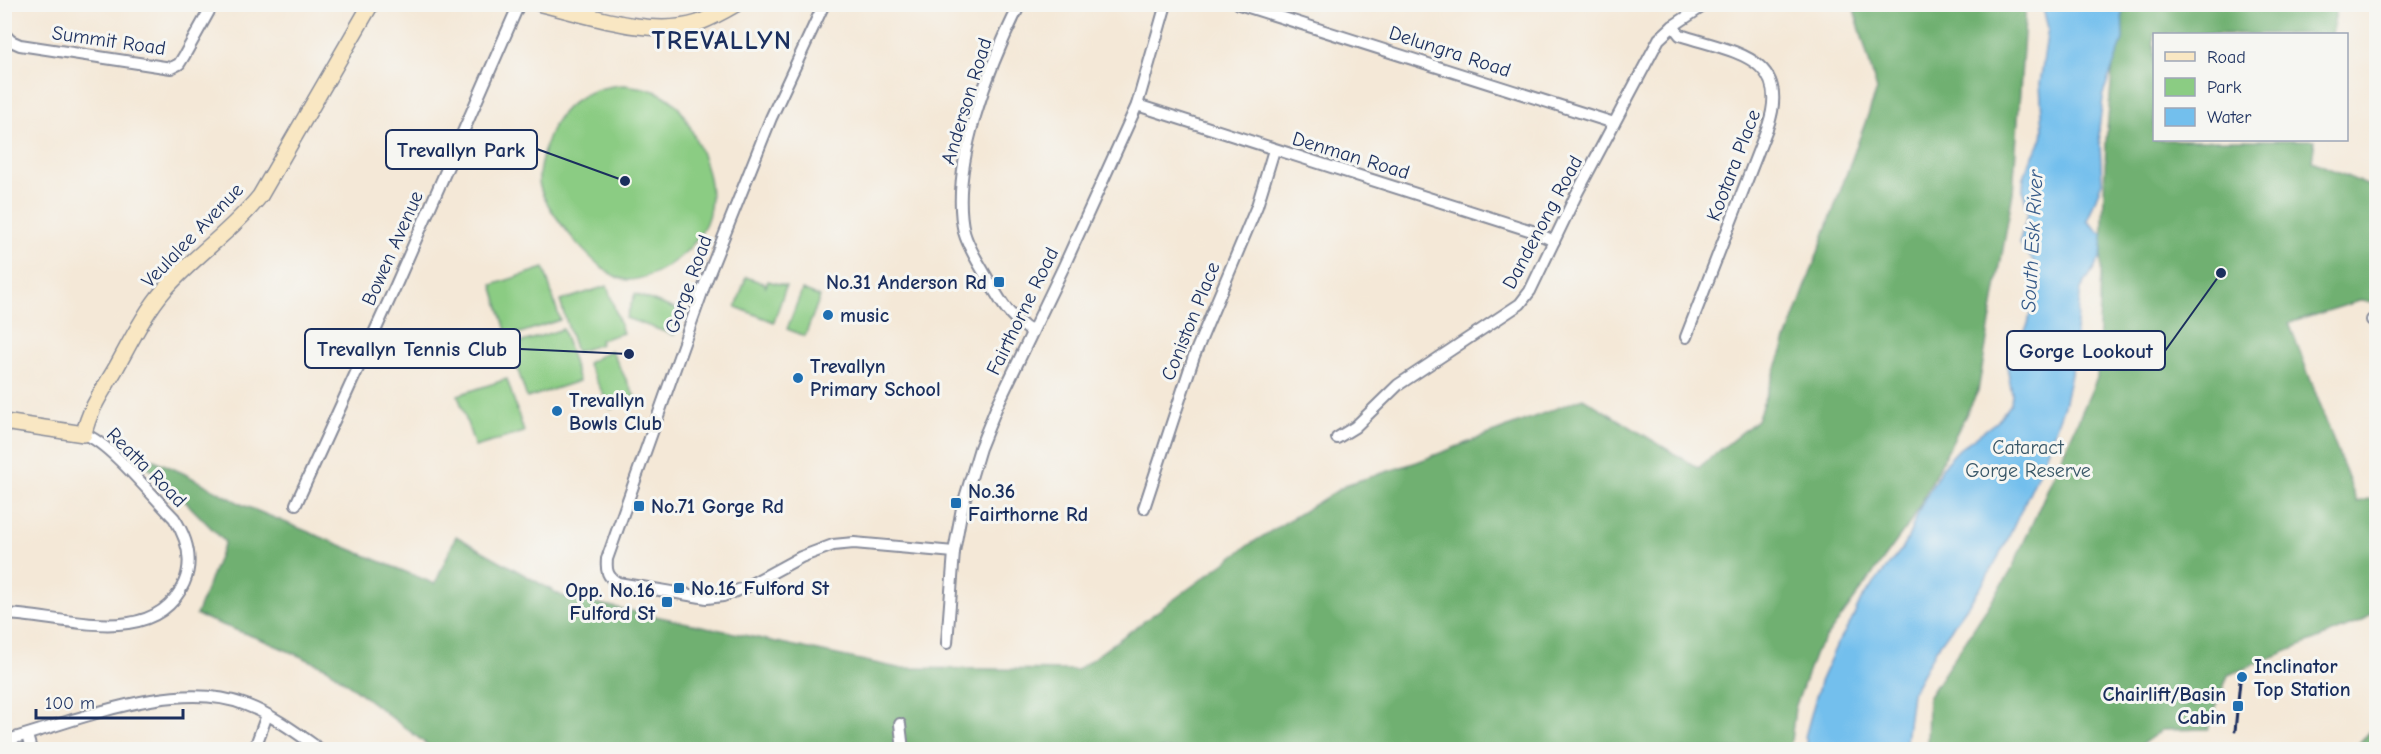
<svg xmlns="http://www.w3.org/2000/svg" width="2381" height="754" viewBox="0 0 2381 754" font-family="'Comic Neue',sans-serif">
	<rect width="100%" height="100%" fill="#f6f6f2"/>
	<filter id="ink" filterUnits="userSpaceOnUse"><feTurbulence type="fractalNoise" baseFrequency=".0167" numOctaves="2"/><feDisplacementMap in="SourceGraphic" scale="12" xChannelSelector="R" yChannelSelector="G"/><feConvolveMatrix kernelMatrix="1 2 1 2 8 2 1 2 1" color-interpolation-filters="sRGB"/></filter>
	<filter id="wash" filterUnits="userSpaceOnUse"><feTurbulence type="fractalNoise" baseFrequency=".008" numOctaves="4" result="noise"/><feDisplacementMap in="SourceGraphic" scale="24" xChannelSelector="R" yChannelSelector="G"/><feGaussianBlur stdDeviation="1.35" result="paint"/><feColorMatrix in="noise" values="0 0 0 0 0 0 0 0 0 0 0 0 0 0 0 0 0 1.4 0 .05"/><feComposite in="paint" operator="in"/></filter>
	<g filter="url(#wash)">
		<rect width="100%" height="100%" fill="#f4e8d7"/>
		<g fill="#8bcc83" stroke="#537e70" stroke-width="1.5">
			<path d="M624 85C638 87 651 88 663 95 680 104 688 121 695 138 719 188 720 231 669 265 658 272 641 280 627 280 602 280 545 210 540 187 537 175 541 163 544 151 554 110 582 87 624 85Z"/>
			<path d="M544 268 560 320 508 337 492 285Z"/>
			<path d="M746 277 766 284 765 288 768 281 786 286 774 322 736 307Z"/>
			<path d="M607 286 623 333 600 340 601 344 576 352 560 301Z"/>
			<path d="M802 290 820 297 805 336 787 329Z"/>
			<path d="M635 294 683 312 674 335 626 318Z"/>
			<path d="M563 329 579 381 527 398 510 346Z"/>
			<path d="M611 350 635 397 611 409 587 363Z"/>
			<path d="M507 379 524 432 475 447 458 395Z"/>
		</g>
		<g fill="#70b071" stroke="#467068" stroke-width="1.5">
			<path d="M1853 5H2026L2013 192 1978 391 1912 520 1815 653 1795 708 1790 749H433L327 668 265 641 196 615 225 542 163 479 125 450 128 448 183 473 243 505 435 584 456 536 562 596 898 668 1077 670 1250 544 1348 484 1417 462 1583 398 1698 468 1757 420 1877 90Z"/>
			<path d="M2118 5H2337L2332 34H2154V140H2315L2312 161 2376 189V302L2359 301 2289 323 2357 502 2376 497V609L2362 621 2228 675 2208 729 2162 730 2135 749 1927 750 1928 698 2010 573 2097 378 2106 142Z"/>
			<path d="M2376 724V749H2355Z"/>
		</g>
		<path fill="#73bfed" stroke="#4777a6" stroke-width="1.5" d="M2042 5H2122L2123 40 2104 91 2099 128 2102 182 2087 221 2103 235 2101 257 2081 289 2071 374 2064 405 2043 463 2005 545 1981 587 1935 651 1912 693 1905 749H1809L1805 737 1820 682 1837 644 1851 622 1861 600 1905 545 1920 508 1943 466 1959 449 1996 422 2011 403 2012 394 2007 366 2028 324 2038 277 2035 263 2019 243 2028 213 2023 189 2024 174 2042 138 2043 130 2040 84 2048 28Z"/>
	</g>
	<g filter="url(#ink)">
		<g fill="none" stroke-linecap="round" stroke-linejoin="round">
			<defs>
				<g id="street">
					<path d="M824 4 771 118 706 281 607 559C606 570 607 577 618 583L707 598 723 596 744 588 801 557 833 545 854 543 954 552"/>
					<path d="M1020 4C990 64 949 166 964 232 968 247 978 262 986 276 1001 302 1007 315 1032 332"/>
					<path d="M1239 4 1614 123"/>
					<path d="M4 6 6 4"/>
					<path d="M1673 26 1680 35C1731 52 1792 56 1768 126L1686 337"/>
					<path d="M4 34 11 41 20 45 171 68 179 64 184 56 213 4"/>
					<path d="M1137 105 1532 231 1554 241"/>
					<path d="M2372 320H2376"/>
					<path d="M1337 438 1355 427 1398 385 1520 304 1530 291 1577 193 1659 39 1673 26 1706 4"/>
					<path d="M296 504 396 285 519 4"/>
					<path d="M1144 508 1194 356 1257 206 1274 150"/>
					<path d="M4 614C61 615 154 651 184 583 194 560 187 538 174 518 153 497 110 443 84 434"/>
					<path d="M947 643 954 552 962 508 980 448 997 406 1064 266 1137 105 1166 4"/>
					<path d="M900 724 903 750"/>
					<path d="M27 735 31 750"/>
					<path d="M4 741C75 722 175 677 246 705 273 715 297 733 321 750"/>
					<path d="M254 750 267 715"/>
				</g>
				<g id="secondary">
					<path d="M541 4C589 15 650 38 698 23 711 18 724 11 736 4"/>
					<path d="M4 422 84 434C89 409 104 389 116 368 131 341 145 312 165 289 194 256 232 231 260 196L371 4"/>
				</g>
			</defs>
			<use href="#street" stroke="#888c9a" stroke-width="14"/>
			<use href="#secondary" stroke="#888c9a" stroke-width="18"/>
			<use href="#street" stroke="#fff" stroke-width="10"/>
			<use href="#secondary" stroke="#f9e7c3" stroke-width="15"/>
			<path stroke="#1b2f5e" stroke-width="3" d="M2235 731 2240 681"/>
		</g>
	</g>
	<g fill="#1f6fb2" stroke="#f6f6f2" stroke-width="2">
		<rect x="993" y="276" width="12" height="12" rx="3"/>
		<circle cx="828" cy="315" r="6"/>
		<circle cx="798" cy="378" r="6"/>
		<circle cx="557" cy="411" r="6"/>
		<rect x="950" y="497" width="12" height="12" rx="3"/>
		<rect x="633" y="500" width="12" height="12" rx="3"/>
		<rect x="673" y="582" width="12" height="12" rx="3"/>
		<rect x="661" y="596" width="12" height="12" rx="3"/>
		<circle cx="2242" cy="677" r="6"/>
		<rect x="2232" y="700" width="12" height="12" rx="3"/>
	</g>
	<g text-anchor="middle" stroke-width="6" stroke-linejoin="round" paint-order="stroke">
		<g font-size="20" fill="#1b2f5e" stroke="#f6f6f2">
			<text transform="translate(109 40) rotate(8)" y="7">Summit Road</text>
			<text transform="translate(1450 51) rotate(18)" y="7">Delungra Road</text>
			<text transform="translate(966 101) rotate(-73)" y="7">Anderson Road</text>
			<text transform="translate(1351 155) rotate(17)" y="7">Denman Road</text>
			<text transform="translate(1733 165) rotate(-69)" y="7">Kootara Place</text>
			<text transform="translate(1542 222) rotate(-62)" y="7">Dandenong Road</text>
			<text transform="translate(192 235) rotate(-46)" y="7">Veulalee Avenue</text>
			<text transform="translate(392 248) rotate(-66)" y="7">Bowen Avenue</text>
			<text transform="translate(688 284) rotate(-70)" y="7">Gorge Road</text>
			<text transform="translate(1022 311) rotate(-64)" y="7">Fairthorne Road</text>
			<text transform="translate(1190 321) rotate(-68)" y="7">Coniston Place</text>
			<text transform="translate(147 467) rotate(45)" y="7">Reatta Road</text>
		</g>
		<g font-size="20" font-weight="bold" fill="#1b2f5e" stroke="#f6f6f2" text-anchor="start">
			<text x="987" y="289" text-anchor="end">No.31 Anderson Rd</text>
			<text x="840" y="322">music</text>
			<text x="810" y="373">Trevallyn<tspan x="810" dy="23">Primary School</tspan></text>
			<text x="569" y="407">Trevallyn<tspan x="569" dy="23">Bowls Club</tspan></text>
			<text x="968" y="498">No.36<tspan x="968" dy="23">Fairthorne Rd</tspan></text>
			<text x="651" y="513">No.71 Gorge Rd</text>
			<text x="691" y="595">No.16 Fulford St</text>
			<text x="655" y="597" text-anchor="end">Opp. No.16<tspan x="655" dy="23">Fulford St</tspan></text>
			<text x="2254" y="673">Inclinator<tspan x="2254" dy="23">Top Station</tspan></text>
			<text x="2226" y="701" text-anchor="end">Chairlift/Basin<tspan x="2226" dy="23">Cabin</tspan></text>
		</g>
		<g font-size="20" fill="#375667" stroke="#f6f6f2">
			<text x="2028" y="454">Cataract<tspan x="2028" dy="23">Gorge Reserve</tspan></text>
		</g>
		<g font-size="21" font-style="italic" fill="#355a89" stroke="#f6f6f2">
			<text transform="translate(2032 241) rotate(-87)" y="7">South Esk River</text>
		</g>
		<g font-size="26" font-weight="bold" letter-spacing="1.5" fill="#1b2f5e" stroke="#f6f6f2">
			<text x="722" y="49">TREVALLYN</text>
		</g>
	</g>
	<path fill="none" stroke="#1b2f5e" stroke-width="2" d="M625 181L537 149M629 354L520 349M2221 273L2165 351"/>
	<g fill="#1b2f5e" stroke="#f6f6f2" stroke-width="2">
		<circle cx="625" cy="181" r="6"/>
		<circle cx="629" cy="354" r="6"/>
		<circle cx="2221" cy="273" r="6"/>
	</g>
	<g fill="#f6f6f2" stroke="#1b2f5e" stroke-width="2">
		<rect x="386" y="130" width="151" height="39" rx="6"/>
		<rect x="305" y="329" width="215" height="39" rx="6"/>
		<rect x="2007" y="331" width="158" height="39" rx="6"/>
	</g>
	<g font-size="21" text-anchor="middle" font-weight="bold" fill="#1b2f5e">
		<text x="461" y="157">Trevallyn Park</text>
		<text x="412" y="356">Trevallyn Tennis Club</text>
		<text x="2086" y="358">Gorge Lookout</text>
	</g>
	<rect width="2381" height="754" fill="none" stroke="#f6f6f2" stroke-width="24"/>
	<rect x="2153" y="33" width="195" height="108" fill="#f6f6f2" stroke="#9ea6b7" stroke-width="1.5"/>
	<rect x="2165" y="52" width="30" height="9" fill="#f9e7c3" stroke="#9ea6b7" stroke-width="1.5"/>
	<text x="2207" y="63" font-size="18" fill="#1b2f5e">Road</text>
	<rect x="2165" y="78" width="30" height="18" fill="#8bcc83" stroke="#9ea6b7" stroke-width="1.5"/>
	<text x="2207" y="93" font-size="18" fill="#1b2f5e">Park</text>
	<rect x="2165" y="108" width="30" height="18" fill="#73bfed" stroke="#9ea6b7" stroke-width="1.5"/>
	<text x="2207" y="123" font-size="18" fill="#1b2f5e">Water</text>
	<path d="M36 709v9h147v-9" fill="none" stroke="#1b2f5e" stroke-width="3"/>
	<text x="45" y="709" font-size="18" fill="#1b2f5e" stroke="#f6f6f2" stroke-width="4.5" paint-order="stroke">100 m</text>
</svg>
